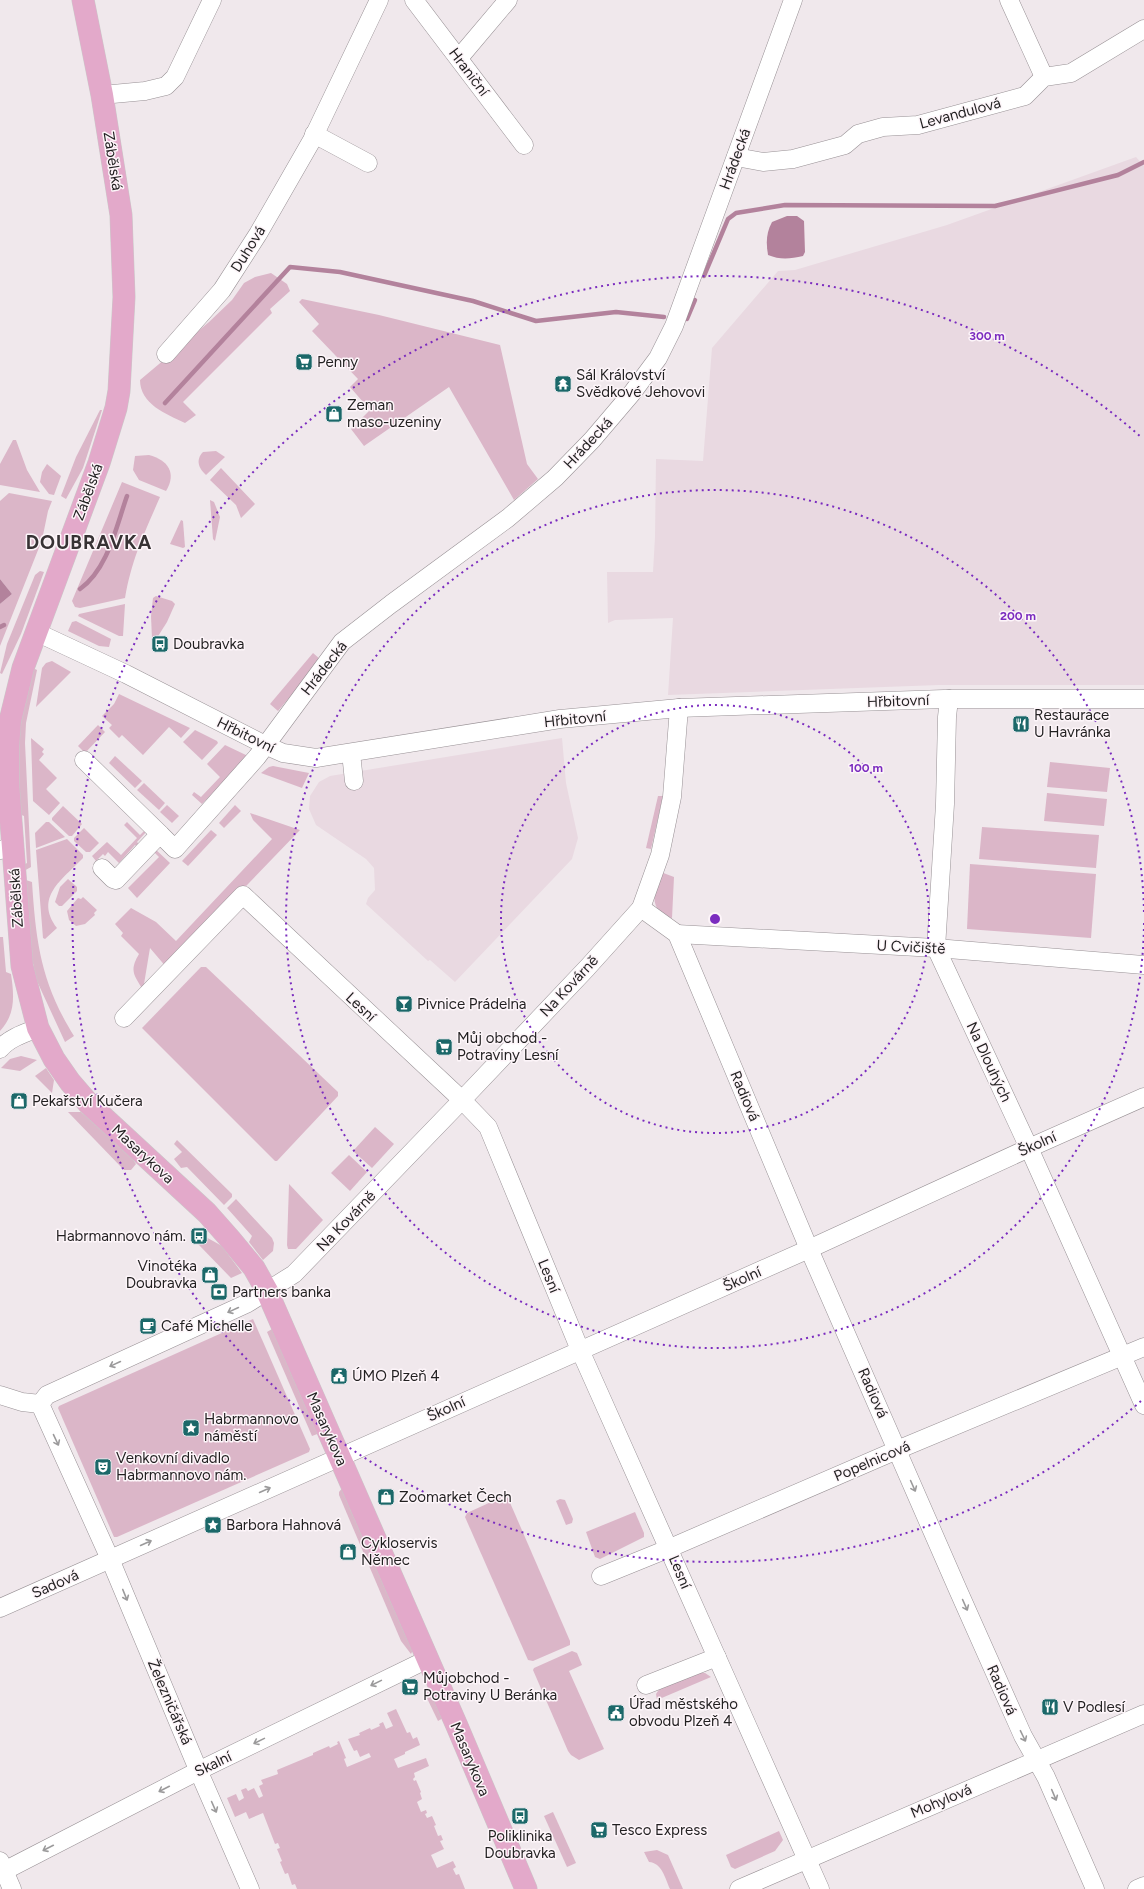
<svg xmlns="http://www.w3.org/2000/svg" width="1144" height="1889" viewBox="0 0 1144 1889" font-family="Figtree,sans-serif">
	<rect width="100%" height="100%" fill="#f0e8ec"/>
	<g fill="#e9d9e1">
		<path d="M1136 157 1144 166V685H939L668 695 673 618 615 620 608 623 607 572H653L655 537 656 459 703 461 712 348 778 271 795 270 947 225Z"/>
		<path d="M562 738 566 783 578 838 572 859 455 982 430 960 428 961 366 904 368 898 375 890 374 868 366 859 316 825 309 809 310 796 319 782 330 776Z"/>
	</g>
	<g fill="#dbb6c8">
		<path d="M271 273 287 284 290 291 270 309 272 313 183 402 196 415 185 423C166 414 140 404 140 380L209 322 232 300 244 283 255 277Z"/>
		<path d="M302 299 379 315 500 345 527 464 538 479 514 500 449 387 364 446 351 429 370 410 350 387 358 379 312 331 319 324 299 302Z"/>
		<path d="M100 410H102L83 468 66 499 61 496 76 457Z"/>
		<path d="M13 440H16L27 470 40 492 0 485V464Z"/>
		<path d="M216 451 225 457 206 475C199 469 195 460 203 452Z"/>
		<path d="M149 455C168 460 177 473 166 491L139 480 133 470 135 456Z"/>
		<path d="M47 464 61 476 54 495 49 494 40 482 42 472Z"/>
		<path d="M221 468 255 504 241 518 236 505 210 480Z"/>
		<path d="M122 482 160 497C144 534 132 558 125 598L80 608 75 607 72 601Z"/>
		<path d="M9 493 52 501 48 511 42 540 0 646V604L12 594 0 579V501Z"/>
		<path d="M210 500 214 502 220 517 215 541 213 539Z"/>
		<path d="M181 520 183 521 185 547 183 548 170 544Z"/>
		<path d="M40 571 44 572 21 634 2 674 0 673 7 644 35 575Z"/>
		<path d="M156 596 172 601 175 604 167 622 155 641 152 639 151 616 153 598Z"/>
		<path d="M125 604 123 636H119L78 616 79 614Z"/>
		<path d="M76 621 111 639 109 647 99 646 68 631 72 622Z"/>
		<path d="M313 653 321 660 278 711 270 704Z"/>
		<path d="M52 661 71 672 36 707 42 668 46 663Z"/>
		<path d="M33 668 37 670 26 723 25 743 31 867 22 872V866L27 863 24 816 19 814 16 763 22 712Z"/>
		<path d="M119 694 190 728 181 738 169 727 143 755 122 735 119 738 109 728 112 725 102 716 114 704Z"/>
		<path d="M98 725 105 732 85 753 78 746Z"/>
		<path d="M195 730 217 741 218 743 202 760 183 742Z"/>
		<path d="M31 738 44 749 42 752 44 754 39 760 57 778 46 789 60 803 49 815 33 801Z"/>
		<path d="M225 745 248 756 202 804 192 795 194 792 201 797 220 777 207 764Z"/>
		<path d="M115 756 142 781 135 788 109 763Z"/>
		<path d="M1050 762 1110 768 1107 792 1047 787Z"/>
		<path d="M273 766 309 773 302 788 261 773 269 767Z"/>
		<path d="M144 783 165 803 159 810 137 790Z"/>
		<path d="M1047 793 1107 799 1104 826 1044 821Z"/>
		<path d="M658 796H663L651 849 646 848Z"/>
		<path d="M167 805 179 816 172 823 160 812Z"/>
		<path d="M235 805 241 811 224 828 219 823Z"/>
		<path d="M63 806 82 824 72 836H69L52 820V818Z"/>
		<path d="M250 813 300 830 167 968 150 948 143 990C134 975 129 971 139 954L121 936 123 933 115 924 131 908 156 922 176 941 272 839 253 820Z"/>
		<path d="M46 822H49L65 837 36 848 35 833Z"/>
		<path d="M127 822 140 835 146 829 147 831 137 842 141 846 139 848 135 845 119 863 108 852 105 856 103 854 96 861 92 856 107 842 121 855 137 838 124 825Z"/>
		<path d="M982 827 1099 835 1096 868 979 859Z"/>
		<path d="M84 828 99 843 90 852H86L74 841V838Z"/>
		<path d="M211 830 217 835 188 866 182 861Z"/>
		<path d="M67 839 83 855V858C62 880 34 897 57 928L45 939 43 938 36 850Z"/>
		<path d="M154 848 170 863 137 898 128 888 159 857 152 850Z"/>
		<path d="M970 864 1096 874 1091 938 967 929Z"/>
		<path d="M658 871 674 877 672 918C647 912 655 889 658 871Z"/>
		<path d="M23 879 32 882C36 943 41 983 74 1036L65 1042 36 979 31 953Z"/>
		<path d="M68 879 77 887V891L62 906H59L55 902 60 887Z"/>
		<path d="M83 897 97 910 94 913 95 915 85 924 76 926 69 920 67 911 78 898 81 899Z"/>
		<path d="M0 937H3L6 972 11 974C14 995 16 1014 0 1031Z"/>
		<path d="M201 967H206L338 1092V1096L277 1161H275L142 1028Z"/>
		<path d="M21 1056 37 1060 20 1071 1 1068 10 1059Z"/>
		<path d="M46 1068 54 1080 52 1093 35 1076Z"/>
		<path d="M68 1112H81L124 1147 136 1164 131 1170H124Z"/>
		<path d="M375 1127 394 1144 372 1168 353 1151Z"/>
		<path d="M177 1140 232 1194V1197L224 1205 187 1167 181 1168 174 1159 182 1152 174 1144Z"/>
		<path d="M349 1155 367 1172 350 1191 331 1173Z"/>
		<path d="M289 1184 323 1220 296 1249H288L287 1245Z"/>
		<path d="M236 1199 272 1238 274 1243 273 1251 263 1260 249 1242 252 1236 227 1208Z"/>
		<path d="M204 1236 222 1246 242 1273 231 1278 198 1244V1242Z"/>
		<path d="M253 1319 310 1449 309 1452 117 1537H114L58 1408 59 1406Z"/>
		<path d="M272 1329 320 1433 312 1436 267 1332Z"/>
		<path d="M343 1487 413 1650 411 1654 401 1641 339 1495V1492Z"/>
		<path d="M504 1496 508 1498 570 1641V1645L533 1661 528 1660 465 1517 467 1513Z"/>
		<path d="M560 1499 565 1500 573 1519 572 1523 566 1525 556 1501Z"/>
		<path d="M635 1512 644 1533V1537L600 1559 595 1557 586 1532Z"/>
		<path d="M572 1651 577 1653 582 1665 569 1671 604 1749 579 1760 571 1755 568 1751 533 1670 534 1668Z"/>
		<path d="M699 1673H705L711 1677 657 1700 656 1694 660 1688Z"/>
		<path d="M431 1689 443 1718 438 1721 424 1692Z"/>
		<path d="M396 1709 407 1733 410 1732 413 1739 417 1737 420 1745 405 1752V1754L394 1759 398 1768 426 1758 429 1766 414 1773 415 1777 413 1779 414 1781 416 1780 421 1792 420 1793 422 1799 417 1802 421 1812 426 1810 427 1813 425 1814 427 1818 432 1816 436 1825 434 1826 438 1836 441 1835 443 1840 440 1841 444 1849 431 1855 437 1868 453 1861 456 1867 453 1869 456 1875 459 1874 465 1889H297L295 1884 292 1885 288 1873 285 1874 280 1862 282 1861 277 1849 280 1848 278 1843 275 1844 263 1813 249 1819 246 1812 235 1817 227 1798 236 1794 239 1801 244 1798 241 1790 246 1788 248 1791 254 1788 259 1798 263 1796 259 1786 263 1784 261 1780 278 1774 277 1770 313 1755V1753L329 1746 330 1748 338 1744 337 1742 339 1741 346 1758 344 1759 347 1767 371 1757 369 1753 360 1757 357 1750 354 1751 348 1739 360 1735 359 1733 370 1728 371 1730 380 1726 379 1724 383 1722 386 1729 393 1726 387 1713Z"/>
		<path d="M553 1812 576 1863 567 1867 544 1816Z"/>
		<path d="M779 1831 783 1840 775 1851 735 1869 731 1867 726 1855Z"/>
		<path d="M657 1850 668 1855 683 1889H670C665 1878 662 1863 649 1862L644 1852Z"/>
	</g>
	<g fill="#b3829c">
		<path d="M787 216H797L804 221 805 252 803 256C790 259 780 260 768 255 766 243 766 233 772 222Z"/>
		<path d="M0 579 12 594 0 604Z"/>
	</g>
	<g fill="none" stroke-linecap="round" stroke-linejoin="round">
		<g stroke="#b3829c" stroke-width="4.5">
			<path d="M704 276 728 219 736 213 785 205 995 206 1118 175 1144 162"/>
			<path d="M687 319 695 300"/>
			<path d="M165 403 290 267 340 272 473 301 536 321 616 312 664 317"/>
			<path d="M80 589C108 569 116 527 127 496"/>
			<path d="M0 627 4 625"/>
		</g>
		<defs>
			<g id="minor">
				<path d="M414 0 524 145"/>
				<path d="M1009 0 1044 77"/>
				<path d="M459 58 508 0"/>
				<path d="M102 95 145 91 166 86 175 77 212 0"/>
				<path d="M314 134 368 163"/>
				<path d="M736 157 763 162 793 159 845 145 858 134 883 127 918 125 1025 96 1044 77 1071 73 1144 29"/>
				<path d="M166 354 222 290 258 234 312 140 379 0"/>
				<path d="M36 632 126 674 265 745 283 753 316 758 560 719 679 708 944 699H1144"/>
				<path d="M949 699 947 717 945 804 936 948 1029 1148 1144 1405"/>
				<path d="M351 753 354 781"/>
				<path d="M84 760 160 834"/>
				<path d="M0 850 12 847"/>
				<path d="M102 868 113 879 116 880 160 834 175 849 257 757 342 642 391 604 508 518 555 478 592 440 632 393 658 358 674 326 793 0"/>
				<path d="M641 908 677 934 809 1249 958 1590 1023 1736 1046 1777 1095 1889"/>
				<path d="M677 934 936 948 1144 965"/>
				<path d="M124 1018 243 895 462 1100 488 1127 580 1350 820 1889"/>
				<path d="M0 1049C9 1038 25 1033 38 1028"/>
				<path d="M0 1395 22 1402 40 1404"/>
				<path d="M601 1576 670 1548 897 1450 1144 1347"/>
				<path d="M0 1608 809 1249 1029 1148 1144 1097"/>
				<path d="M646 1685 717 1657"/>
				<path d="M0 1861 12 1889"/>
				<path d="M0 1873 198 1771 428 1659"/>
				<path d="M250 1889 202 1779 110 1559 40 1404 47 1395 248 1303 294 1274 462 1100 587 968 641 908 660 855 672 797 679 708"/>
				<path d="M739 1889 1144 1714"/>
				<path d="M1137 1889 1144 1886"/>
			</g>
			<path id="major" d="M83 0 102 95 121 215 124 297 119 391 116 408 99 463 23 668 10 721 8 748V782L22 966 38 1028 54 1059 70 1082 89 1104 207 1213 230 1239 254 1268 267 1291 457 1726 526 1889"/>
		</defs>
		<use href="#minor" stroke="#989195" stroke-width="19"/>
		<use href="#major" stroke="#cac9c9" stroke-width="23"/>
		<use href="#minor" stroke="#fff" stroke-width="18"/>
		<use href="#major" stroke="#e3a9ca" stroke-width="22"/>
	</g>
	<defs><path id="oneway-shaft" d="M-6 0H5M1.5-3L5.5 0L1.5 3" fill="none" stroke-width="1.6" stroke-linecap="round" stroke-linejoin="round"/></defs>
	<g stroke="#9b9a9b">
		<use href="#oneway-shaft" transform="translate(233 1310) rotate(155)"/>
		<use href="#oneway-shaft" transform="translate(115 1364) rotate(155)"/>
		<use href="#oneway-shaft" transform="translate(56 1440) rotate(65)"/>
		<use href="#oneway-shaft" transform="translate(913 1486) rotate(66)"/>
		<use href="#oneway-shaft" transform="translate(265 1490) rotate(-24)"/>
		<use href="#oneway-shaft" transform="translate(146 1543) rotate(-24)"/>
		<use href="#oneway-shaft" transform="translate(125 1595) rotate(68)"/>
		<use href="#oneway-shaft" transform="translate(965 1605) rotate(66)"/>
		<use href="#oneway-shaft" transform="translate(376 1683) rotate(154)"/>
		<use href="#oneway-shaft" transform="translate(1023 1736) rotate(64)"/>
		<use href="#oneway-shaft" transform="translate(259 1741) rotate(154)"/>
		<use href="#oneway-shaft" transform="translate(164 1789) rotate(153)"/>
		<use href="#oneway-shaft" transform="translate(1054 1795) rotate(67)"/>
		<use href="#oneway-shaft" transform="translate(214 1807) rotate(66)"/>
		<use href="#oneway-shaft" transform="translate(48 1848) rotate(153)"/>
	</g>
	<g fill="none" stroke="#7b2cbf" stroke-width="2" stroke-dasharray="2 4">
		<circle cx="715" cy="919" r="214"/>
		<path d="M1144 923A429 429 0 1 1 1144 915"/>
		<path d="M1141 1401A643 643 0 1 1 1141 437"/>
	</g>
	<defs>
		<symbol id="supermarket-square" viewBox="-11 -11 22 22"><rect x="-9" y="-9" width="18" height="18" rx="4" fill="#1b6869" stroke="#fdf5f9"/><path d="M-6-5.5h2.5l.6 2H6L4.5 2H-2.5L-4.4-4H-6ZM-1.5 3.2a1.3 1.3 0 1 0 .1 0ZM3 3.2a1.3 1.3 0 1 0 .1 0Z" fill="#fff"/></symbol>
		<symbol id="temple-square" viewBox="-11 -11 22 22"><rect x="-9" y="-9" width="18" height="18" rx="4" fill="#1b6869" stroke="#fdf5f9"/><path d="M0-6L5-2H3V0L6.5 2.5H4V6H1.5V3h-3V6H-4V2.5H-6.5L-3 0V-2H-5Z" fill="#fff"/></symbol>
		<symbol id="shop-square" viewBox="-11 -11 22 22"><rect x="-9" y="-9" width="18" height="18" rx="4" fill="#1b6869" stroke="#fdf5f9"/><path d="M-5-2.5h2.3a2.7 3.5 0 0 1 5.4 0H5L5.5 6h-11ZM-1.5-2.5h3a1.5 2.3 0 0 0-3 0Z" fill="#fff"/></symbol>
		<symbol id="bus-square" viewBox="-11 -11 22 22"><rect x="-9" y="-9" width="18" height="18" rx="4" fill="#1b6869" stroke="#fdf5f9"/><path d="M-5-6H5V4H4V6H2V4H-2V6H-4V4H-5ZM-3.5-4V0h7V-4ZM-3.5 1.2v1.5H-2V1.2ZM2 1.2v1.5H3.5V1.2Z" fill="#fff"/></symbol>
		<symbol id="restaurant-square" viewBox="-11 -11 22 22"><rect x="-9" y="-9" width="18" height="18" rx="4" fill="#1b6869" stroke="#fdf5f9"/><path d="M-5-6h1v4h1v-4h1v4h1v-4h1v5L-1.5 .5V6h-2V.5L-5-1ZM5-6V6H3V1.5H1.5Q1.5-4 5-6Z" fill="#fff"/></symbol>
		<symbol id="bar-square" viewBox="-11 -11 22 22"><rect x="-9" y="-9" width="18" height="18" rx="4" fill="#1b6869" stroke="#fdf5f9"/><path d="M-6-5H6L.8 .8V4.5H3.5V6h-7V4.5H-.8V.8Z" fill="#fff"/></symbol>
		<symbol id="bank-square" viewBox="-11 -11 22 22"><rect x="-9" y="-9" width="18" height="18" rx="4" fill="#1b6869" stroke="#fdf5f9"/><path d="M-6-4H6V4H-6ZM0-2.3a2.3 2.3 0 1 0 0 4.6a2.3 2.3 0 1 0 0-4.6Z" fill="#fff"/></symbol>
		<symbol id="cafe-square" viewBox="-11 -11 22 22"><rect x="-9" y="-9" width="18" height="18" rx="4" fill="#1b6869" stroke="#fdf5f9"/><path d="M-5.5-4.5H6V0H3Q3 3.5 0 3.5H-2.5Q-5.5 3.5-5.5 0ZM3-3.2v2h1.7v-2ZM-6 4.5H4V6H-6Z" fill="#fff"/></symbol>
		<symbol id="civic-square" viewBox="-11 -11 22 22"><rect x="-9" y="-9" width="18" height="18" rx="4" fill="#1b6869" stroke="#fdf5f9"/><path d="M-.6-6.5H3V-4.5H.6V-3L4-1V1h2V6H-6V1h2V-1L-.6-3ZM-1.2 2.5V6h2.4V2.5Z" fill="#fff"/></symbol>
		<symbol id="sight-square" viewBox="-11 -11 22 22"><rect x="-9" y="-9" width="18" height="18" rx="4" fill="#1b6869" stroke="#fdf5f9"/><path d="M0-6L1.8-2.2L6-1.7L2.9 1.2L3.7 5.4L0 3.3L-3.7 5.4L-2.9 1.2L-6-1.7L-1.8-2.2Z" fill="#fff"/></symbol>
		<symbol id="theatre-square" viewBox="-11 -11 22 22"><rect x="-9" y="-9" width="18" height="18" rx="4" fill="#1b6869" stroke="#fdf5f9"/><path d="M-5-5.5Q0-4 5-5.5V0Q5 5 0 6Q-5 5-5 0ZM-3.3-2.5H-1v1.5H-3.3ZM1-2.5H3.3v1.5H1ZM-2.8 1Q0 5.5 2.8 1Z" fill="#fff"/></symbol>
	</defs>
	<g fill-rule="evenodd">
		<use href="#supermarket-square" x="294" y="352" width="20" height="20"/>
		<use href="#temple-square" x="553" y="374" width="20" height="20"/>
		<use href="#shop-square" x="324" y="404" width="20" height="20"/>
		<use href="#bus-square" x="150" y="634" width="20" height="20"/>
		<use href="#restaurant-square" x="1011" y="714" width="20" height="20"/>
		<use href="#bar-square" x="394" y="994" width="20" height="20"/>
		<use href="#supermarket-square" x="434" y="1037" width="20" height="20"/>
		<use href="#shop-square" x="9" y="1091" width="20" height="20"/>
		<use href="#bus-square" x="189" y="1226" width="20" height="20"/>
		<use href="#shop-square" x="200" y="1265" width="20" height="20"/>
		<use href="#bank-square" x="209" y="1282" width="20" height="20"/>
		<use href="#cafe-square" x="138" y="1316" width="20" height="20"/>
		<use href="#civic-square" x="329" y="1366" width="20" height="20"/>
		<use href="#sight-square" x="181" y="1418" width="20" height="20"/>
		<use href="#theatre-square" x="93" y="1457" width="20" height="20"/>
		<use href="#shop-square" x="376" y="1487" width="20" height="20"/>
		<use href="#sight-square" x="203" y="1515" width="20" height="20"/>
		<use href="#shop-square" x="338" y="1542" width="20" height="20"/>
		<use href="#supermarket-square" x="400" y="1677" width="20" height="20"/>
		<use href="#restaurant-square" x="1040" y="1697" width="20" height="20"/>
		<use href="#civic-square" x="606" y="1703" width="20" height="20"/>
		<use href="#bus-square" x="510" y="1806" width="20" height="20"/>
		<use href="#supermarket-square" x="589" y="1820" width="20" height="20"/>
	</g>
	<g text-anchor="middle" stroke-width="3" stroke-linejoin="round" paint-order="stroke">
		<g font-size="15" fill="#211f20" stroke="#fdf5f9">
			<text transform="translate(469 72) rotate(53)" y="5">Hraniční</text>
			<text transform="translate(960 113) rotate(-15)" y="5">Levandulová</text>
			<text transform="translate(735 159) rotate(-70)" y="5">Hrádecká</text>
			<text transform="translate(113 161) rotate(81)" y="5">Zábělská</text>
			<text transform="translate(248 249) rotate(-58)" y="5">Duhová</text>
			<text transform="translate(588 443) rotate(-47)" y="5">Hrádecká</text>
			<text transform="translate(88 492) rotate(-70)" y="5">Zábělská</text>
			<text transform="translate(324 668) rotate(-52)" y="5">Hrádecká</text>
			<text transform="translate(898 701) rotate(-2)" y="5">Hřbitovní</text>
			<text transform="translate(575 719) rotate(-6)" y="5">Hřbitovní</text>
			<text transform="translate(246 735) rotate(26)" y="5">Hřbitovní</text>
			<text transform="translate(16 898) rotate(-94)" y="5">Zábělská</text>
			<text transform="translate(911 947) rotate(3)" y="5">U Cvičiště</text>
			<text transform="translate(569 986) rotate(-47)" y="5">Na Kovárně</text>
			<text transform="translate(361 1007) rotate(43)" y="5">Lesní</text>
			<text transform="translate(989 1062) rotate(65)" y="5">Na Dlouhých</text>
			<text transform="translate(745 1096) rotate(67)" y="5">Radiová</text>
			<text transform="translate(1037 1144) rotate(-24)" y="5">Školní</text>
			<text transform="translate(143 1154) rotate(43)" y="5">Masarykova</text>
			<text transform="translate(346 1221) rotate(-46)" y="5">Na Kovárně</text>
			<text transform="translate(549 1276) rotate(68)" y="5">Lesní</text>
			<text transform="translate(742 1279) rotate(-24)" y="5">Školní</text>
			<text transform="translate(873 1393) rotate(66)" y="5">Radiová</text>
			<text transform="translate(446 1409) rotate(-24)" y="5">Školní</text>
			<text transform="translate(327 1429) rotate(66)" y="5">Masarykova</text>
			<text transform="translate(872 1461) rotate(-23)" y="5">Popelnicová</text>
			<text transform="translate(680 1572) rotate(67)" y="5">Lesní</text>
			<text transform="translate(55 1584) rotate(-24)" y="5">Sadová</text>
			<text transform="translate(1002 1690) rotate(66)" y="5">Radiová</text>
			<text transform="translate(170 1702) rotate(67)" y="5">Železničářská</text>
			<text transform="translate(470 1759) rotate(67)" y="5">Masarykova</text>
			<text transform="translate(213 1764) rotate(-26)" y="5">Skalní</text>
			<text transform="translate(941 1801) rotate(-23)" y="5">Mohylová</text>
		</g>
		<g font-size="15" fill="#211f20" stroke="#fdf5f9" text-anchor="start">
			<text x="317" y="367">Penny</text>
			<text x="576" y="380">Sál Království<tspan x="576" dy="17">Svědkové Jehovovi</tspan></text>
			<text x="347" y="410">Zeman<tspan x="347" dy="17">maso-uzeniny</tspan></text>
			<text x="173" y="649">Doubravka</text>
			<text x="1034" y="720">Restaurace<tspan x="1034" dy="17">U Havránka</tspan></text>
			<text x="417" y="1009">Pivnice Prádelna</text>
			<text x="457" y="1043">Můj obchod -<tspan x="457" dy="17">Potraviny Lesní</tspan></text>
			<text x="32" y="1106">Pekařství Kučera</text>
			<text x="186" y="1241" text-anchor="end">Habrmannovo nám.</text>
			<text x="197" y="1271" text-anchor="end">Vinotéka<tspan x="197" dy="17">Doubravka</tspan></text>
			<text x="232" y="1297">Partners banka</text>
			<text x="161" y="1331">Café Michelle</text>
			<text x="352" y="1381">ÚMO Plzeň 4</text>
			<text x="204" y="1424">Habrmannovo<tspan x="204" dy="17">náměstí</tspan></text>
			<text x="116" y="1463">Venkovní divadlo<tspan x="116" dy="17">Habrmannovo nám.</tspan></text>
			<text x="399" y="1502">Zoomarket Čech</text>
			<text x="226" y="1530">Barbora Hahnová</text>
			<text x="361" y="1548">Cykloservis<tspan x="361" dy="17">Němec</tspan></text>
			<text x="423" y="1683">Můjobchod -<tspan x="423" dy="17">Potraviny U Beránka</tspan></text>
			<text x="629" y="1709">Úřad městského<tspan x="629" dy="17">obvodu Plzeň 4</tspan></text>
			<text x="1063" y="1712">V Podlesí</text>
			<text x="612" y="1835">Tesco Express</text>
			<text x="520" y="1841" text-anchor="middle">Poliklinika<tspan x="520" dy="17">Doubravka</tspan></text>
		</g>
		<g font-size="19" font-weight="bold" letter-spacing="1" fill="#373234" stroke="#fdf5f9">
			<text x="89" y="549">DOUBRAVKA</text>
		</g>
	</g>
	<circle cx="715" cy="919" r="6" fill="#7b2cbf" stroke="#fdf5f9" stroke-width="2"/>
	<g font-size="12" text-anchor="middle" font-weight="bold" fill="#7b2cbf" stroke="#fdf5f9" stroke-width="3" stroke-linejoin="round" paint-order="stroke">
		<text x="987" y="340">300 m</text>
		<text x="1018" y="620">200 m</text>
		<text x="866" y="772">100 m</text>
	</g>
</svg>
